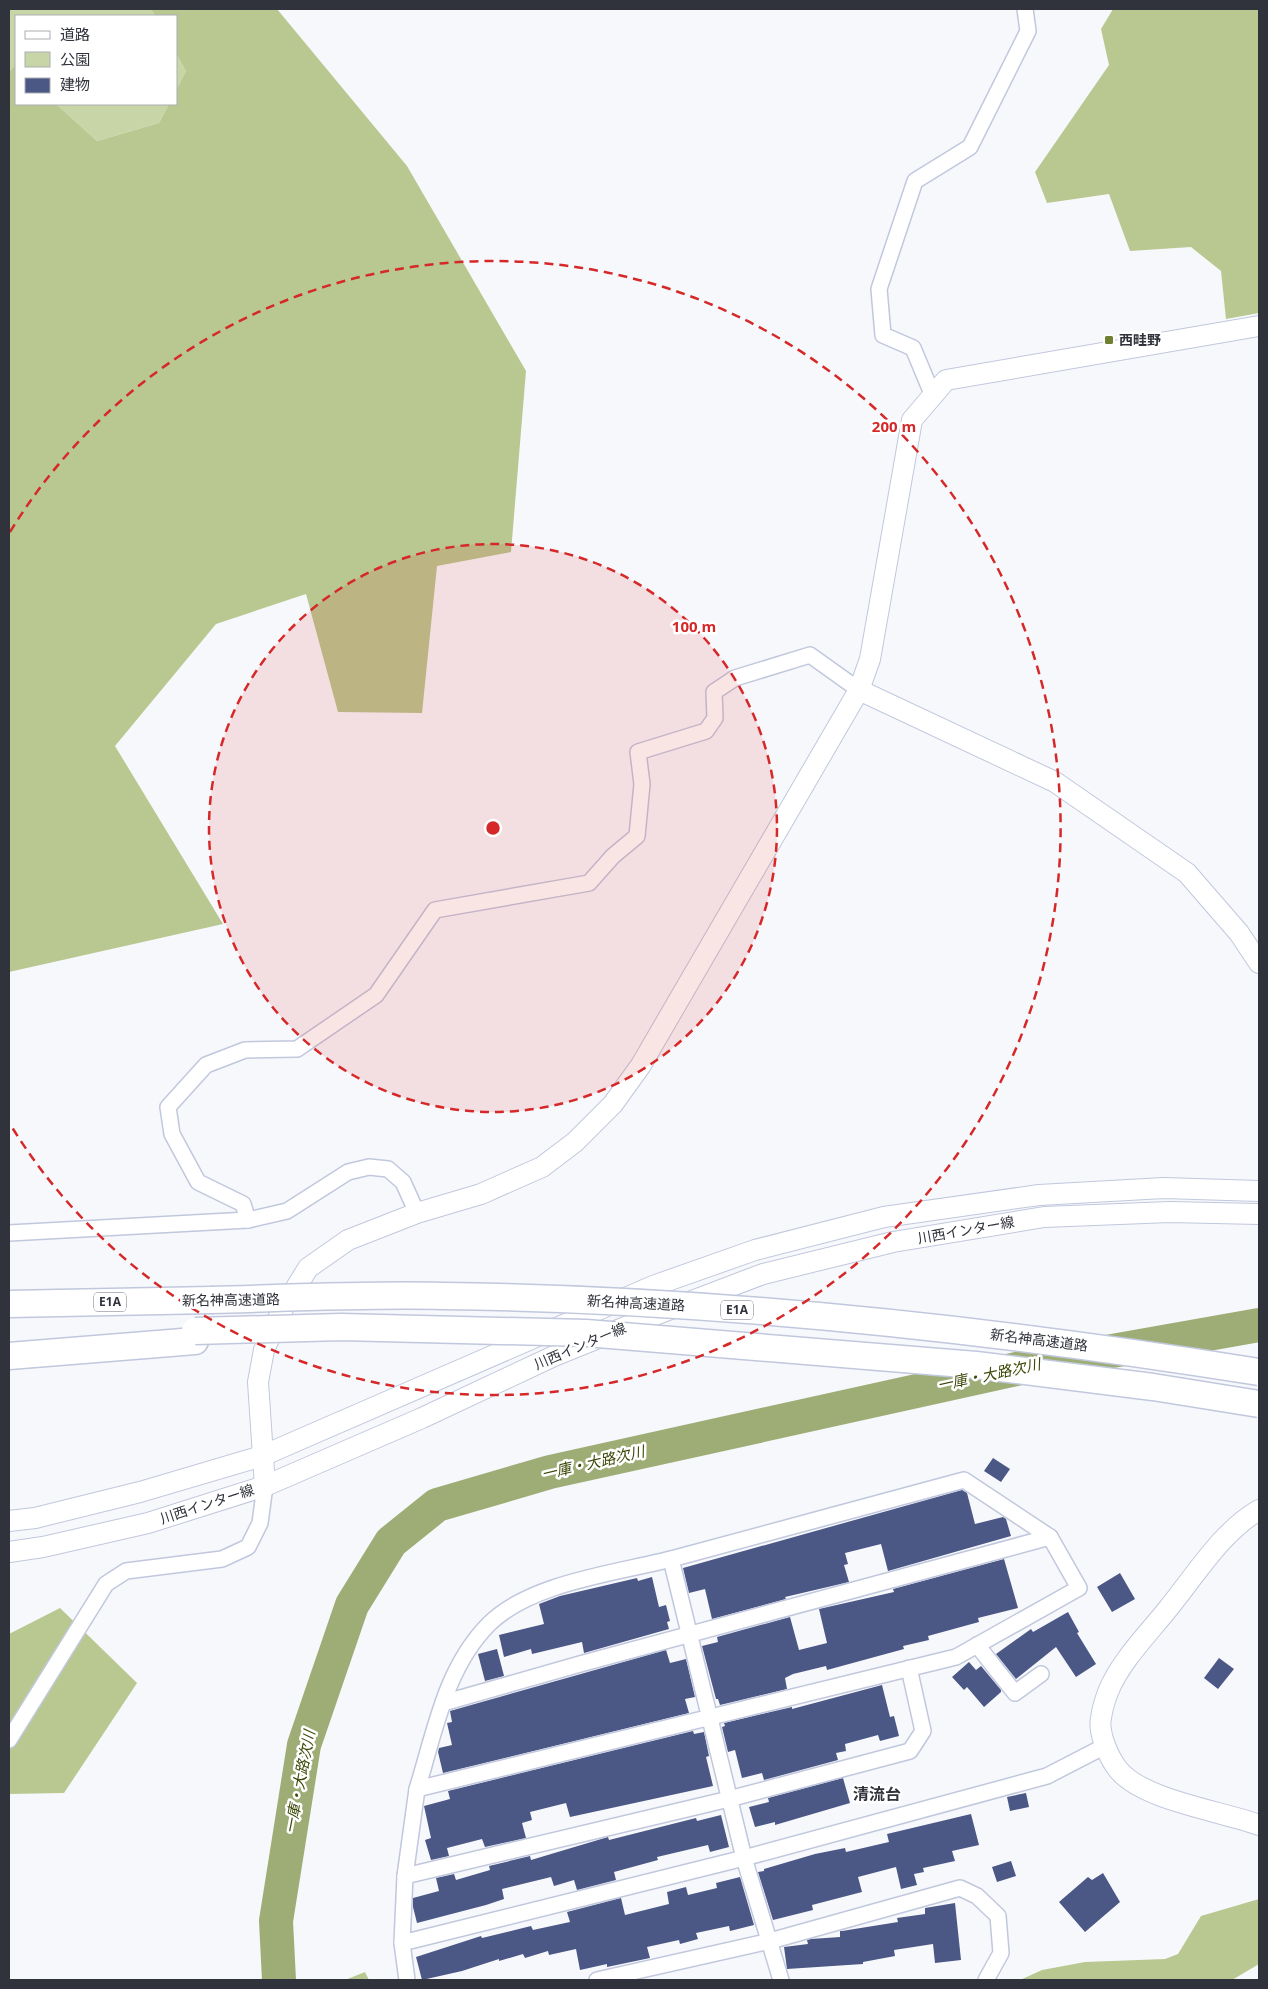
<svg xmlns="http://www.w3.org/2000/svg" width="1268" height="1989" viewBox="0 0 1268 1989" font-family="'Open Sans','Noto Sans JP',sans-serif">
	<rect width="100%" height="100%" fill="#f7f8fc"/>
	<g fill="#c8d5a6">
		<path d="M9 9H151L155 16H16V68L14 66 9 72Z"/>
		<path d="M176 54 186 71 176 90Z"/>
		<path d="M56 104H169L159 123 97 141Z"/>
	</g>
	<g fill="#b9c890">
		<path d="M151 9H277L407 166 526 371 511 552 437 566 422 713 338 712 306 594 216 624 115 746 223 924 9 972V72L14 66 16 68V104H56L97 141 159 123 169 104H176V90L186 71 176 54V16H155Z"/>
		<path d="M1113 9H1259V313L1226 319 1221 271 1191 247 1130 251 1109 194 1047 203 1035 172 1109 65 1101 29Z"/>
		<path d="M60 1608 137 1683 64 1793 9 1794V1634Z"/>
		<path d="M1259 1899V1964L1232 1980H1020L1042 1970 1085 1962 1165 1959 1178 1954 1201 1916Z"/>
		<path d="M365 1972 369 1980H345Z"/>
	</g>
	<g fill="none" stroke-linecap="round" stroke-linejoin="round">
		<path stroke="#9ead76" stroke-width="34" d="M279 1980 276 1921 304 1745 352 1605 391 1542 437 1505 550 1472 1039 1364 1259 1325"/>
	</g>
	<g fill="#4b5785">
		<path d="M993 1458 1010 1469 1001 1482 984 1471Z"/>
		<path d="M962 1490 967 1493 975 1524 1003 1517 1006 1519 1011 1536 888 1571 881 1544 845 1553 848 1564 844 1565 849 1582 785 1597 786 1599 712 1619 705 1589 689 1593 683 1568Z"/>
		<path d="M1004 1559 1018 1608 978 1618 979 1622 928 1636 929 1640 903 1646 904 1649 827 1670 826 1666 793 1674 785 1678 787 1689 720 1705 718 1699H716L702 1646 718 1642 717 1637 790 1617 799 1650 827 1643 819 1609 894 1592 893 1589Z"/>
		<path d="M1120 1573 1135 1599 1112 1612 1097 1587Z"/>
		<path d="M652 1577 659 1607 666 1605 670 1621 667 1622 669 1629 584 1653 582 1642 532 1654 531 1649 504 1657 499 1635 544 1624 539 1604 560 1596 637 1578 638 1581Z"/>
		<path d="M1068 1612 1079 1632 1077 1633 1096 1664 1076 1677 1056 1647 1016 1679 996 1654 1031 1629 1033 1632Z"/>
		<path d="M497 1649 504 1676 485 1681 478 1654Z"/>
		<path d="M666 1650 670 1663 686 1659 695 1697 685 1699 689 1713 443 1773 438 1752 439 1748 452 1745 447 1723 452 1722 450 1711Z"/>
		<path d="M1219 1658 1234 1669 1218 1689 1204 1678Z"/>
		<path d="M969 1662 976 1670 981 1666 1001 1690V1692L984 1707 967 1687 964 1690 952 1677Z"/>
		<path d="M882 1685 890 1717 894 1716 899 1736 880 1741 878 1735 845 1744 846 1751 836 1753 838 1760 764 1780 762 1773 742 1778 735 1750 728 1752 722 1727 725 1726 724 1723 792 1707V1709Z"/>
		<path d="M693 1731 694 1734 704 1732 709 1756 706 1757 713 1786 570 1817 566 1803 530 1812 532 1820 522 1823 526 1838 485 1847 482 1839 447 1848 449 1856 431 1860 425 1840 431 1838 424 1806 450 1799 448 1791Z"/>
		<path d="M843 1778 850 1803 775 1825V1822L755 1827 749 1807 769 1802 768 1798Z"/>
		<path d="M1026 1793 1029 1807 1010 1811 1007 1797Z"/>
		<path d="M971 1814 979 1845 952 1851 955 1861 923 1868 924 1872 914 1874 917 1885 901 1889 896 1867 858 1877 862 1892 812 1905 813 1910 773 1920 758 1872 764 1871V1869L815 1854 845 1848 846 1852 889 1842 887 1834Z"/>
		<path d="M721 1815 729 1847 710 1852 708 1845 657 1857 658 1860 614 1872 616 1880 577 1890 574 1880 554 1886 551 1877 502 1889 504 1899 486 1905 417 1923 413 1907V1898L439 1891 436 1878 454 1874 456 1880 490 1870 489 1866 530 1856 531 1860 608 1837 609 1840 696 1818 697 1821Z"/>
		<path d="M1011 1861 1016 1876 997 1882 992 1867Z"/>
		<path d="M1103 1873 1120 1902 1085 1932 1059 1902 1088 1877 1092 1880Z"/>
		<path d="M740 1877 754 1925 730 1931 729 1926 696 1933 698 1939 680 1944 679 1940 647 1947 650 1958 607 1967V1964L580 1970 576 1949 549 1955 548 1951 525 1958 523 1954 499 1961V1959L462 1971 422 1980 416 1957 481 1936 482 1938 531 1926 533 1930 570 1922 567 1912 621 1898 625 1915 669 1904 667 1892 686 1887 688 1895 717 1888 716 1883Z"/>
		<path d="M955 1903 961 1960 935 1963 933 1944 894 1950 895 1956 863 1962V1964L787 1969 784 1947 808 1944 807 1940 811 1939 840 1937V1931H842L898 1922 897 1918 925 1914V1908Z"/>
	</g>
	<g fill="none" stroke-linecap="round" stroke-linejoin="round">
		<defs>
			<g id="street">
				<path d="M933 396 913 348 883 335 879 289 915 181 970 147 1028 31 1025 9"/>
				<path d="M248 1220 243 1204 198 1182 172 1134 168 1107 206 1065 245 1050 297 1049 376 995 435 910 589 883 613 856 637 836 642 784 638 752 706 731 715 718 714 692 735 678 810 655 859 690"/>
				<path d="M9 1233 248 1220 287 1211 348 1172 369 1167 388 1169 403 1182 417 1213"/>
				<path d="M964 1480 1050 1537 1079 1588 956 1657 417 1789C435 1732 445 1668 489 1624 531 1582 618 1573 675 1558 771 1532 868 1506 964 1480Z"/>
				<path d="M671 1559 744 1858 781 1980"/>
				<path d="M977 1645 1015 1693 1041 1674"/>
				<path d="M443 1703 580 1664 1050 1537"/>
				<path d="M9 1740 106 1584 126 1571 222 1559 248 1547 260 1523 265 1486"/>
				<path d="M417 1789 405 1876 402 1943 744 1858 1047 1776 1105 1746"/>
				<path d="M405 1876 729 1799 910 1751 923 1731 909 1668"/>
				<path d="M402 1943 407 1980"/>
				<path d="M597 1980 770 1941 960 1888 977 1896 998 1916 1001 1953 986 1980"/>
			</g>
			<g id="secondary">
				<path d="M859 690 1055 782 1187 873 1239 933 1259 963"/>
				<path d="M265 1486 258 1382 264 1350 281 1312 308 1268 348 1240 417 1213 481 1194 542 1167 575 1142 613 1104 641 1065 859 690 870 659 912 420 946 380 1259 326"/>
				<path d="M1259 1510C1221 1532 1195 1576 1167 1610 1147 1635 1120 1662 1108 1692 1105 1700 1102 1710 1101 1718 1098 1732 1108 1756 1117 1768 1140 1800 1222 1811 1259 1825"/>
				<path d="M9 1521 35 1518 140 1492 262 1456 653 1286 755 1250 884 1217 1039 1195 1164 1188 1259 1191"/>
				<path d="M9 1552 43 1547 148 1523 265 1486 422 1418 554 1356 655 1315 763 1274 893 1242 1044 1217 1170 1212 1259 1214"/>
			</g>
			<g id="highway">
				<path d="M9 1304 211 1300"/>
				<path d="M9 1356 195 1341"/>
			</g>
		</defs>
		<use href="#street" stroke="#c1c8dd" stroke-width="18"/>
		<use href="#secondary" stroke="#c1c8dd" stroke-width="22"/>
		<use href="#highway" stroke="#c1c8dd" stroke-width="29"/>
		<use href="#street" stroke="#fff" stroke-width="15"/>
		<use href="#secondary" stroke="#fff" stroke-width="20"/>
		<use href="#highway" stroke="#fff" stroke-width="26"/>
		<defs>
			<g id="highway-bridge">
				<path d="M211 1300C288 1298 366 1294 443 1296 717 1299 990 1329 1259 1372"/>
				<path d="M195 1331 341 1327 586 1333 976 1365 1153 1387 1259 1404"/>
			</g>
		</defs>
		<use href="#highway-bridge" stroke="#c1c8dd" stroke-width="29" stroke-linecap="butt"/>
		<use href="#highway-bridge" stroke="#fff" stroke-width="26"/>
	</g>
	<circle cx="493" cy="828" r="284" fill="#d62828" fill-opacity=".12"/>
	<g fill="none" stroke="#d62828" stroke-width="2.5" stroke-dasharray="9 6">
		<circle cx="493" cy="828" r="284"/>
		<path d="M10 532A567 567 0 1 1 10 1124"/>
	</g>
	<rect fill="#6f8130" stroke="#fff" stroke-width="2" x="1104" y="335" width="10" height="10" rx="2.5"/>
	<g text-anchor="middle" stroke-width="5" stroke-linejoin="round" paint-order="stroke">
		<g fill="#fff" stroke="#6e7076" stroke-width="1">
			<rect x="94" y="1292.5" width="32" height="19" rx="4"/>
			<rect x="721" y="1300.5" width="32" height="19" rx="4"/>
		</g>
		<g font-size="12" font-weight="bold" fill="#30333b">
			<text x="110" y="1306">E1A</text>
			<text x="737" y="1314">E1A</text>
		</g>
		<g font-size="14" font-weight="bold" fill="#30333b" stroke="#fff" text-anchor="start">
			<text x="1119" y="345">西畦野</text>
		</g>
		<g font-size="14" fill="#30333b" stroke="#fff">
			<text transform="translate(966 1230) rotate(-10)" y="5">川西インター線</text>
			<text transform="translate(231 1300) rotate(-1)" y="5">新名神高速道路</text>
			<text transform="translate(636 1303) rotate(3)" y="5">新名神高速道路</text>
			<text transform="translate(1039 1340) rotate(7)" y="5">新名神高速道路</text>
			<text transform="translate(580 1346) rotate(-23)" y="5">川西インター線</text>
			<text transform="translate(207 1504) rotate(-18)" y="5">川西インター線</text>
		</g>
		<g font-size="15" font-style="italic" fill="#3c4807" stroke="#fff">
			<text transform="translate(989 1375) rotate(-12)" y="5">一庫・大路次川</text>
			<text transform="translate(593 1463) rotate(-13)" y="5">一庫・大路次川</text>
			<text transform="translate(300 1782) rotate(-79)" y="5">一庫・大路次川</text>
		</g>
		<g font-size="16" font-weight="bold" fill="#30333b" stroke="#fff">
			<text x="877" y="1800">清流台</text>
		</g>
	</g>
	<circle cx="493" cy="828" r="8" fill="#d62828" stroke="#fff" stroke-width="2.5"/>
	<g font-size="15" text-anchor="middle" font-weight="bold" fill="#d62828" stroke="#fff" stroke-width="5" stroke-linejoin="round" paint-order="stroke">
		<text x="894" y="432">200 m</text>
		<text x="694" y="632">100 m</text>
	</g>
	<rect width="1268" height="1989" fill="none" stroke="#30333b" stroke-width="20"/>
	<rect x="15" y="15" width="162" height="90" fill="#ffffff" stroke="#acadb1"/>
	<rect x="25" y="31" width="25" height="8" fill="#ffffff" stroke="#acadb1"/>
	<text x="60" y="40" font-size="15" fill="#30333b">道路</text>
	<rect x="25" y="52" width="25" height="15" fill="#c8d5a6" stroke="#acadb1"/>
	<text x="60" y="65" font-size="15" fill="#30333b">公園</text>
	<rect x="25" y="78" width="25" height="15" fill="#4b5785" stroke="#acadb1"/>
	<text x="60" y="90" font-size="15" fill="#30333b">建物</text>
</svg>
